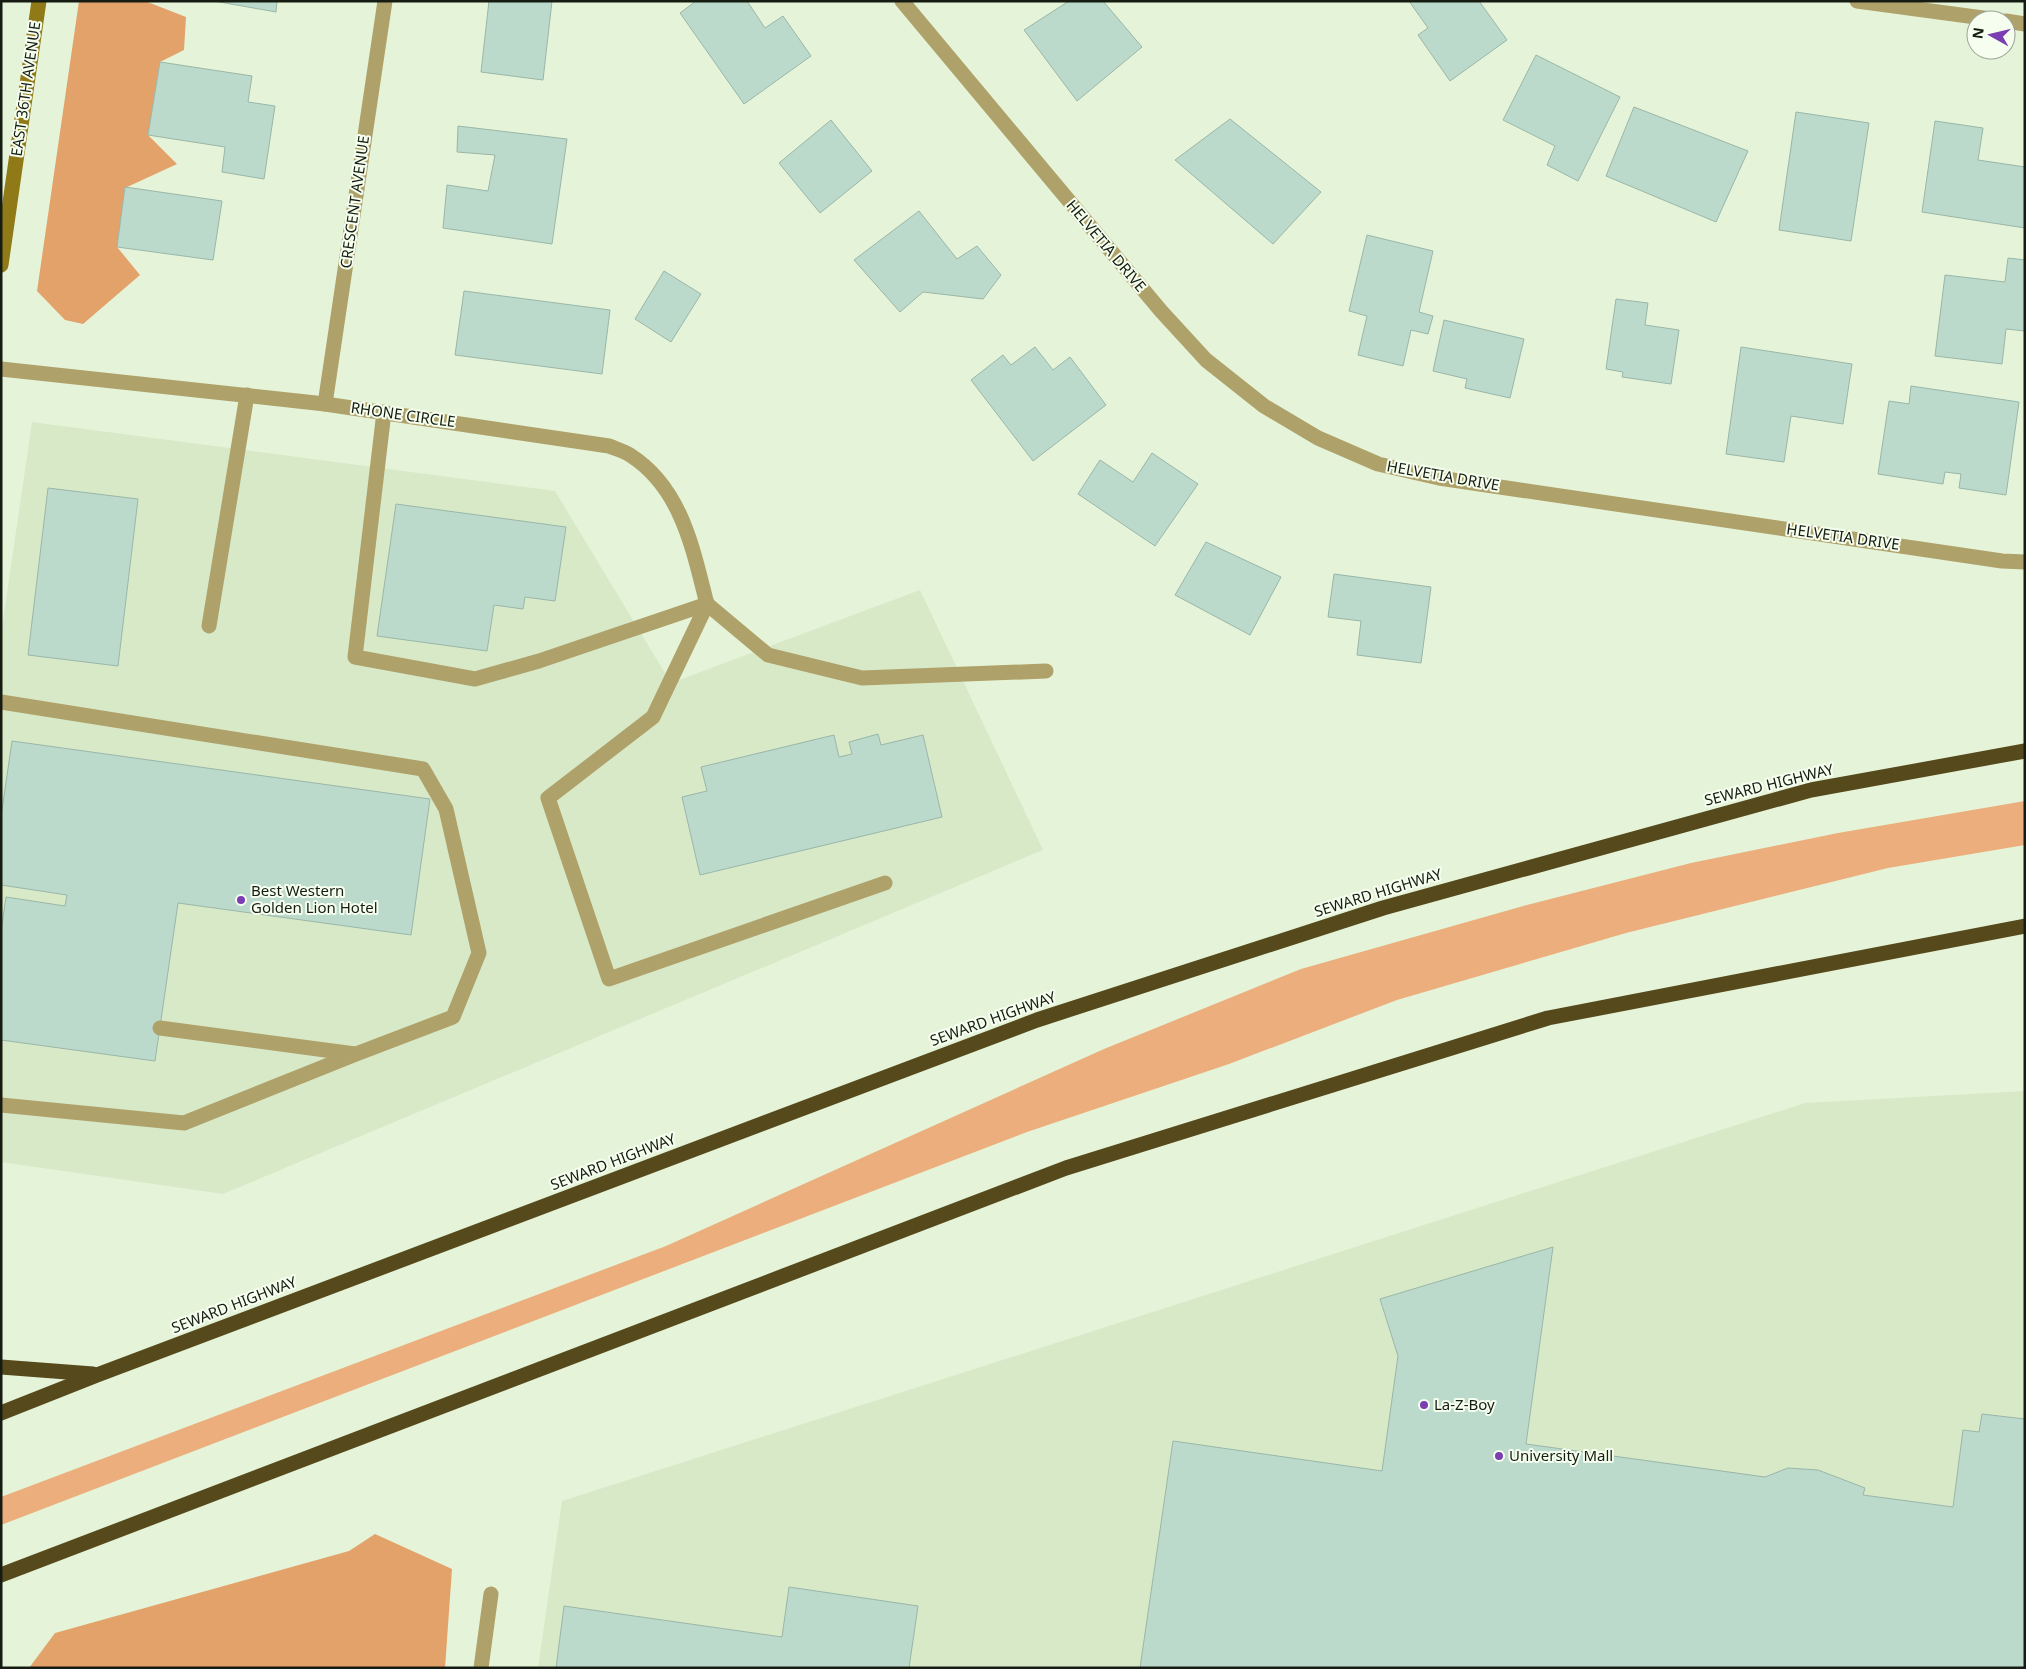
<svg xmlns="http://www.w3.org/2000/svg" width="2026" height="1669" viewBox="0 0 2026 1669" font-family="'Noto Sans',sans-serif">
	<rect width="100%" height="100%" fill="#e5f4d9"/>
	<g fill="#d8e9c8">
		<path d="M32 422 555 491 671 683 920 590 1043 850 223 1194 1 1162V634Z"/>
		<path d="M2025 1091V1668H538L562 1501 1805 1103Z"/>
	</g>
	<path fill="#ebae7c" d="M2025 801V845L1888 868 1626 933 1397 1000 1229 1064 1027 1132 1 1525V1497L666 1246 1104 1049 1301 969 1527 905 1691 863 1838 833Z"/>
	<g fill="#e3a26a">
		<path d="M79 1H145L186 17 184 50 160 62 148 135 177 164 125 188 117 247 140 275 83 324 65 320 37 291Z"/>
		<path d="M375 1534 452 1569 445 1668H29L55 1633 349 1551Z"/>
	</g>
	<g fill="#bcdacc" stroke="#99b6a8">
		<path d="M214 1H277L276 12Z"/>
		<path d="M489 1H552L543 80 481 72Z"/>
		<path d="M696 1H747L765 28 783 16 811 56 744 104 680 13Z"/>
		<path d="M1069 1H1103L1142 47 1077 101 1024 30Z"/>
		<path d="M1409 1H1479L1507 40 1450 81 1418 35 1428 28Z"/>
		<path d="M1536 55 1620 97 1578 181 1547 165 1555 146 1503 120Z"/>
		<path d="M160 62 252 76 248 102 275 106 264 179 222 172 225 147 148 135Z"/>
		<path d="M1634 107 1748 151 1716 222 1606 176Z"/>
		<path d="M1796 112 1869 123 1851 241 1779 230Z"/>
		<path d="M1230 119 1321 192 1273 244 1175 160Z"/>
		<path d="M831 120 872 171 820 213 779 163Z"/>
		<path d="M1935 121 1983 128 1978 160 2025 167V228L1922 212Z"/>
		<path d="M458 126 567 139 552 244 443 228 447 185 488 191 495 155 457 152Z"/>
		<path d="M125 187 222 201 213 260 117 247Z"/>
		<path d="M919 211 957 259 977 246 1001 275 983 299 923 292 900 312 854 260Z"/>
		<path d="M1367 235 1433 251 1419 312 1433 316 1428 334 1411 330 1403 366 1358 355 1367 316 1349 311Z"/>
		<path d="M2008 258 2025 260V331L2006 329 2002 364 1935 356 1945 275 2005 282Z"/>
		<path d="M664 271 701 294 671 342 635 319Z"/>
		<path d="M464 291 610 310 602 374 455 355Z"/>
		<path d="M1616 299 1648 303 1645 325 1679 330 1671 384 1622 377 1623 372 1606 369Z"/>
		<path d="M1444 320 1524 339 1510 398 1465 388 1467 379 1433 371Z"/>
		<path d="M1035 347 1053 370 1070 357 1106 405 1033 461 971 380 1003 355 1011 365Z"/>
		<path d="M1741 347 1852 364 1843 424 1791 416 1784 462 1726 454Z"/>
		<path d="M1911 386 2019 402 2006 495 1959 488 1961 474 1945 472 1943 484 1878 474 1889 401 1909 404Z"/>
		<path d="M1152 453 1198 484 1155 546 1078 494 1100 460 1133 482Z"/>
		<path d="M48 488 138 499 118 666 28 655Z"/>
		<path d="M396 504 566 527 555 601 525 597 523 609 494 605 487 651 377 636Z"/>
		<path d="M1206 542 1281 577 1250 635 1175 595Z"/>
		<path d="M1334 574 1431 587 1421 663 1357 655 1361 621 1328 617Z"/>
		<path d="M878 734 881 745 923 735 942 817 700 875 682 797 707 791 701 767 834 735 839 757 852 754 849 742Z"/>
		<path d="M12 741 430 799 411 935 178 903 155 1061 1 1040V932L6 897 65 906 67 895 1 885V817Z"/>
		<path d="M1553 1247 1526 1444 1765 1477 1788 1468 1818 1470 1865 1488 1863 1495 1953 1507 1963 1430 1979 1432 1982 1414 2025 1419V1668H1140L1173 1441 1382 1471 1398 1356 1380 1299Z"/>
		<path d="M789 1587 918 1606 909 1668H556L564 1606 782 1637Z"/>
	</g>
	<g fill="none" stroke-linecap="round" stroke-linejoin="round">
		<g stroke="#afa16a" stroke-width="15">
			<path d="M384 412 355 657 475 679 539 661 707 604"/>
			<path d="M707 604 653 717 548 798 609 979 885 883"/>
			<path d="M707 604 768 655 862 678 1046 671"/>
			<path d="M209 626 247 395"/>
			<path d="M1 702 423 769 446 809 479 953 453 1017 356 1054 184 1123 1 1105"/>
			<path d="M160 1028 355 1054"/>
		</g>
		<g stroke="#afa16a" stroke-width="15">
			<path d="M902 1 1161 311 1206 360 1264 406 1318 438 1378 464 1439 478 2002 561 2025 562"/>
			<path d="M1857 1 1998 20"/>
			<path d="M2006 21 2025 24"/>
			<path d="M1 369 325 404 609 446C616 449 624 451 630 455 682 488 693 550 707 604"/>
			<path d="M325 404 385 1"/>
			<path d="M481 1668 491 1594"/>
		</g>
		<path stroke="#907a17" stroke-width="15" d="M1 265 39 1"/>
		<g stroke="#564a1c" stroke-width="15">
			<path d="M1 1367 93 1374"/>
			<path d="M1 1413 97 1375 1037 1020 1383 908 1811 790 2025 751"/>
			<path d="M1 1575 1066 1168 1548 1018 2025 926"/>
		</g>
	</g>
	<g fill="#7b3db2" stroke="#f6ffef" stroke-width="2">
		<circle cx="241" cy="900" r="5"/>
		<circle cx="1424" cy="1405" r="5"/>
		<circle cx="1499" cy="1456" r="5"/>
	</g>
	<g text-anchor="middle" stroke-width="4" stroke-linejoin="round" paint-order="stroke">
		<g font-size="15" fill="#171c12" stroke="#f6ffef">
			<text transform="translate(26 89) rotate(-82)" y="5">EAST 36TH AVENUE</text>
			<text transform="translate(355 202) rotate(-82)" y="5">CRESCENT AVENUE</text>
			<text transform="translate(1106 246) rotate(50)" y="5">HELVETIA DRIVE</text>
			<text transform="translate(403 415) rotate(8)" y="5">RHONE CIRCLE</text>
			<text transform="translate(1443 476) rotate(10)" y="5">HELVETIA DRIVE</text>
			<text transform="translate(1843 537) rotate(8)" y="5">HELVETIA DRIVE</text>
			<text transform="translate(1769 785) rotate(-14)" y="5">SEWARD HIGHWAY</text>
			<text transform="translate(1378 893) rotate(-17)" y="5">SEWARD HIGHWAY</text>
			<text transform="translate(993 1019) rotate(-20)" y="5">SEWARD HIGHWAY</text>
			<text transform="translate(613 1162) rotate(-21)" y="5">SEWARD HIGHWAY</text>
			<text transform="translate(234 1305) rotate(-21)" y="5">SEWARD HIGHWAY</text>
		</g>
		<g font-size="15" fill="#171c12" stroke="#f6ffef" text-anchor="start">
			<text x="251" y="896">Best Western<tspan x="251" dy="17">Golden Lion Hotel</tspan></text>
			<text x="1434" y="1410">La-Z-Boy</text>
			<text x="1509" y="1461">University Mall</text>
		</g>
	</g>
	<rect width="2026" height="1669" fill="none" stroke="#171c12" stroke-width="5"/>
	<g transform="translate(1991 35) rotate(278)"><circle r="24" fill="#f6ffef" stroke="#9da497"/>
	<path d="M0-4L9 19L0 12L-9 19Z" fill="#7b3db2"/>
	<text y="-8" font-size="14" font-weight="bold" text-anchor="middle" fill="#171c12">N</text>
	</g>
</svg>
